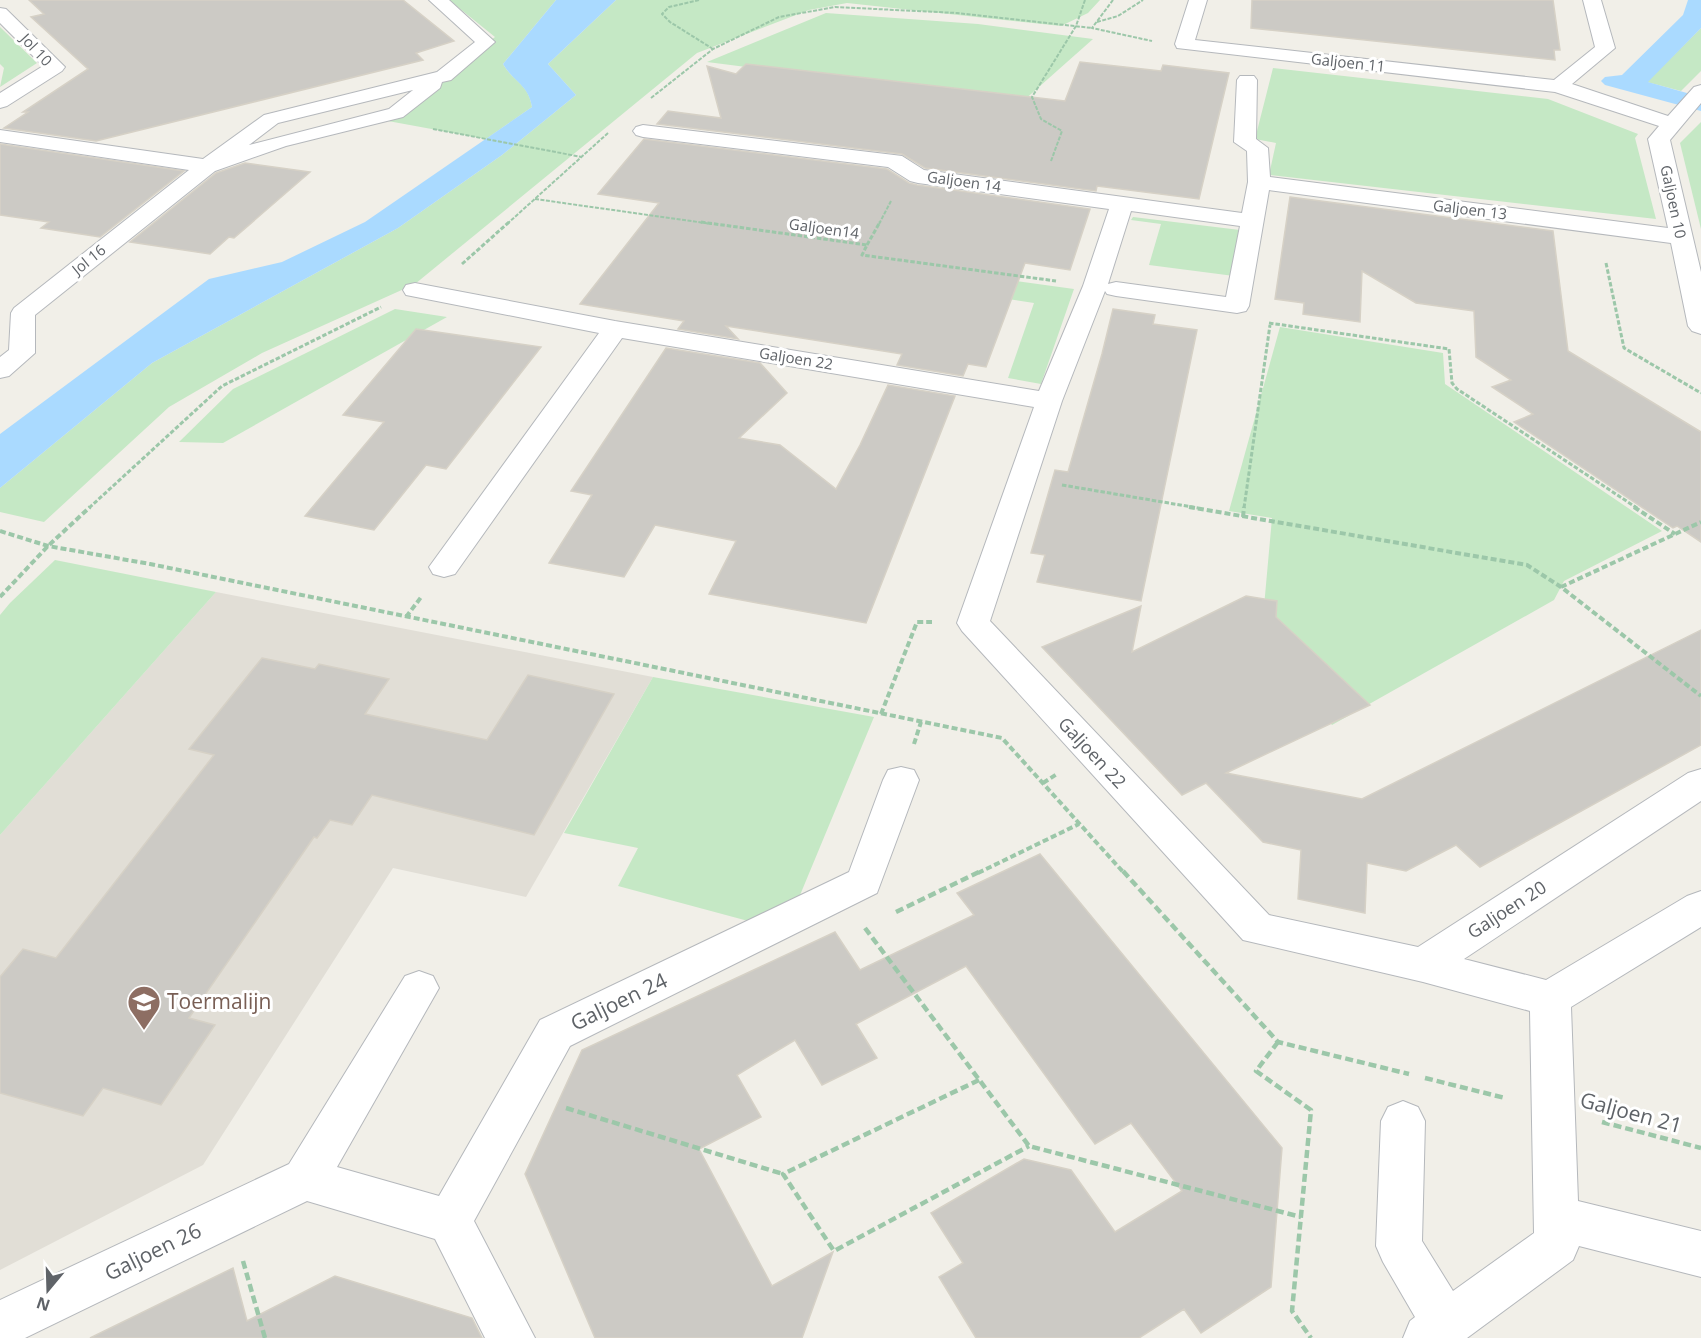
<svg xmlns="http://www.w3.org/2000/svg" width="1701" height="1338" viewBox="0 0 1701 1338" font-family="'Open Sans',sans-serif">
	<rect width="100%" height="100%" fill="#f1efe8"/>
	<path fill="#e1ded6" d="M216 592 653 677 526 897 393 868 203 1165 0 1270V835Z"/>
	<g fill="#c5e8c5">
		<path d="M449 0H556L503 64C514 83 528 83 532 107L486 139 388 121 495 37Z"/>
		<path d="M616 0H1100L1088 13 1061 26 847 3 809 10 697 53 415 284 262 353 169 407 44 522 0 512V488L152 363 398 228 502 155 576 95 548 64Z"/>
		<path d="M826 13 978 24 1093 39 1022 102 707 62Z"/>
		<path d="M0 27 37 63 0 87 4 68 0 64Z"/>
		<path d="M1701 28V71L1681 91 1647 82Z"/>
		<path d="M1273 68 1548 99 1638 134 1635 138 1656 219 1269 175 1276 143 1255 139Z"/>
		<path d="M1701 122V229L1680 143Z"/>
		<path d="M1133 217 1240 230 1234 276 1149 265 1161 224 1131 220Z"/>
		<path d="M768 247 1074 289 1041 384 1008 378 1034 303 765 263Z"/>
		<path d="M395 309 447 317 223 443 179 442 233 389Z"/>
		<path d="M1280 327 1443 353 1445 384 1662 531 1564 581 1554 600 1332 725 1260 651 1272 518 1229 511Z"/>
		<path d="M55 560 216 592 0 835V615L10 603Z"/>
		<path d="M653 677 874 717 793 912 763 925 618 886 638 848 564 833Z"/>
	</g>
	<g fill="#aadaff">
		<path d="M556 0H616L548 64 576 95 502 155 398 228 152 363 0 488V434L209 279 282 262 365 222 532 107C528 84 514 83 503 64Z"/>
		<path d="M1688 0H1701V28L1648 82 1701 97V111L1605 85 1601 81 1605 77 1622 75 1683 15Z"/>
	</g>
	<g fill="#cccac5" stroke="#d6d1c6" stroke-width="1.5">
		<path d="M29 0H403L454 41 416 53 423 60 96 141 4 128 28 112H23L88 69 31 17 44 14Z"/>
		<path d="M1252 0H1553L1560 50H1554L1555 60 1251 28Z"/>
		<path d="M1080 62 1161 71 1163 65 1229 73 1199 199 1097 186 1096 191 925 168 902 154 657 124 668 111 721 118 707 66 736 74 746 64 1065 101Z"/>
		<path d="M644 139 887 169 909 183 917 185 1090 209 1070 270 1025 263 986 367 968 364 963 376 897 365 902 354 726 326 738 339 678 329 684 321 580 304 659 203 598 194Z"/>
		<path d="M0 144 184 171 100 237 41 228 49 222 0 215Z"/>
		<path d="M245 163 310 172 234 238 229 237 210 254 130 242 216 173Z"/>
		<path d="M1290 197 1553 231 1568 351 1701 432V542L1677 526 1673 528 1514 422 1533 414 1492 387 1511 380 1476 357 1474 311 1416 303 1362 271 1360 322 1303 314 1304 303 1275 299Z"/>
		<path d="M1113 309 1155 315 1153 324 1197 330 1141 601 1037 582 1045 555 1031 553 1055 470 1068 472 1102 354Z"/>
		<path d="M416 329 541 347 446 469 426 465 374 530 305 516 384 422 343 415Z"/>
		<path d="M666 348 760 363 787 393 739 438 780 445 836 489 860 445 888 385 955 396 866 623 709 594 736 541 655 525 624 577 549 563 592 495 571 491Z"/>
		<path d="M1246 596 1277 601 1276 617 1370 705 1226 773 1362 799 1701 630V745L1480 867 1456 845 1406 871 1367 863 1365 913 1298 899 1301 850 1263 842 1206 783 1182 795 1042 647 1141 606 1132 652Z"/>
		<path d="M262 658 315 669 319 664 389 679 365 714 487 740 528 675 614 694 534 835 372 795 352 825 330 820 317 838 314 837 189 1018 215 1025 161 1105 103 1088 83 1116 0 1093V977L23 949 56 958 214 755 189 749Z"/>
		<path d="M1040 854 1282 1148 1271 1287 1201 1333 1184 1309 1139 1338H976L939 1277 963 1263 931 1213 1024 1159 1071 1170 1115 1232 1182 1191 1131 1123 1095 1144 966 966 856 1024 877 1058 822 1085 795 1040 737 1075 761 1117 699 1149 772 1286 833 1252 802 1338H595L525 1174 582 1050 835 932 860 970 974 915 957 893Z"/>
		<path d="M233 1268 247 1321 335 1276 472 1318 482 1338H90Z"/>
	</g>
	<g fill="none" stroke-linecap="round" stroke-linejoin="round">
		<defs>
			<g id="minor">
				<path d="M429 0H449L495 42 451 80 442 82 440 88 403 117 286 146 215 171 35 315V353L9 376 0 378V357L9 350 11 313 14 308 189 170 0 142V130L203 159 264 115 437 72 475 42ZM413 90 389 109 249 145 278 123Z"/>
				<path d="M1189 0H1207L1195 40 1554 80 1595 47 1583 0H1601L1615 48 1572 84 1668 116 1694 87 1701 85V103L1670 140 1701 272V334L1692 331 1688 326 1671 243 1269 190 1249 306 1246 311 1237 313 1116 296 1107 294 1105 291 1062 401 990 621 1269 915 1418 947 1688 773 1701 769V801L1464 959 1546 980 1687 896 1701 891V927L1571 1007 1578 1201 1701 1231V1277L1579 1246 1573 1260 1467 1338H1403L1410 1321 1415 1317 1383 1262 1376 1246 1381 1121 1388 1107 1403 1101 1418 1107 1425 1121 1422 1241 1453 1291 1534 1233 1530 1011 1423 982 1243 940 962 631 957 623 1034 407 622 338 455 574 444 577 433 574 429 567 599 333 406 295 403 290 406 285 415 283 615 321 1039 391 1083 286 1109 209 918 183 910 181 888 167 643 137 636 135 633 131 636 127 643 125 894 155 902 156 924 170 1242 213 1248 182 1247 151 1234 142 1237 80 1240 76H1254L1257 80 1256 139 1268 148 1270 177 1668 228 1648 139 1659 126 1555 92 1177 48 1175 44ZM1131 211 1240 226 1226 297 1116 282 1108 284Z"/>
				<path d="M0 8 6 9 65 67 62 71 7 106 0 108V93L43 66 0 23Z"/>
				<path d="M901 767 914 770 919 780 877 893 570 1046 474 1221 535 1338H485L435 1239 307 1201 25 1338H0V1300L289 1164 405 976 419 971 433 976 439 988 337 1167 439 1196 540 1020 849 872 883 780 888 770Z"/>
			</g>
		</defs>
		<use href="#minor" stroke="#b5b8bc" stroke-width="2"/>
		<g stroke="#9cc7a9" stroke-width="2" stroke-dasharray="4 1.5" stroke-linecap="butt">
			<path d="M699 0 669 7 662 14 670 22 713 49"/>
			<path d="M1113 0 1092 28 1152 41"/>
			<path d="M1097 22 1118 16 1143 0"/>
			<path d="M651 98 713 49 779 17 835 7 957 13 1092 28"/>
			<path d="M433 129 582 157"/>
			<path d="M1051 161 1062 131 1041 119 1032 97 1076 26 1085 0"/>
			<path d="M535 199 712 224"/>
			<path d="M507 224 608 133"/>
			<path d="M879 224 891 201"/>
		</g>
		<g stroke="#9cc7a9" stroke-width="3" stroke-dasharray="4.5 2" stroke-linecap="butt">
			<path d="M701 222 867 245 862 255 1056 281"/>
			<path d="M867 245 880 222"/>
			<path d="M1606 263 1624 348 1701 393"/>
			<path d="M462 264 509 222"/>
			<path d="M1269 323 1449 349 1452 383 1457 389 1637 508"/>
			<path d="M1062 485 1198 508"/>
			<path d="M89 508 222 386 381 307"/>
			<path d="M1244 508 1270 325"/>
		</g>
		<g stroke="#9cc7a9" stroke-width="4" stroke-dasharray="6 3" stroke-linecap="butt">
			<path d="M1189 507 1527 565 1561 587 1701 696"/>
			<path d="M1634 507 1675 534"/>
			<path d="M1243 517 1244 507"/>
			<path d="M0 531 48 546 150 564 1002 738 1124 873"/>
			<path d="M1561 587 1701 522"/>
			<path d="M0 597 48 546 90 507"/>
			<path d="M406 617 422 596"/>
			<path d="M881 714 917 622H932"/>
			<path d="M914 744 921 722"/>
			<path d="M1043 783 1057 774"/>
			<path d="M978 873 1079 824"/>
		</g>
		<g stroke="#9cc7a9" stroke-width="4.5" stroke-dasharray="8 4" stroke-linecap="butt">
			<path d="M1123 871 1278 1042 1409 1074"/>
			<path d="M896 912 981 871"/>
			<path d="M865 928 1029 1146 1301 1217"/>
			<path d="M1278 1042 1256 1071 1311 1110 1292 1311 1311 1338"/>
			<path d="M1425 1078 1505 1098"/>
			<path d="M979 1080 783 1174 834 1251 1029 1146"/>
			<path d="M566 1108 783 1174"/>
			<path d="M1602 1122 1701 1148"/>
			<path d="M243 1261 265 1338"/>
		</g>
		<use href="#minor" fill="#fff" fill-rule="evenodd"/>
	</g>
	<defs>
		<symbol id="school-pin" viewBox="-11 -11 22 30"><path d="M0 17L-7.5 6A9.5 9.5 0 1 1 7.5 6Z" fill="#8d6e63" stroke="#fff"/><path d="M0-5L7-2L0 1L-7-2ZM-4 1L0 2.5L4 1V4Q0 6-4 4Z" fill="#fff"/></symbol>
	</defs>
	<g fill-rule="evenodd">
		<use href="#school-pin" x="125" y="983" width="38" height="52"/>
	</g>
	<g text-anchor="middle" stroke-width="6" stroke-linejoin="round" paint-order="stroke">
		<g font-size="15" fill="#5f6368" stroke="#fff">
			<text transform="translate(36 50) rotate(47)" y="5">Jol 10</text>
			<text transform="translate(1348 63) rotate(6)" y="5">Galjoen 11</text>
			<text transform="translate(964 182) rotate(8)" y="5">Galjoen 14</text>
			<text transform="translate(1673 202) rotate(78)" y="5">Galjoen 10</text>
			<text transform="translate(1470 210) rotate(7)" y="5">Galjoen 13</text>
			<text transform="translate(824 229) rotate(8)" y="5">Galjoen14</text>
			<text transform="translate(89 260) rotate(-39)" y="5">Jol 16</text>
			<text transform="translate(796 359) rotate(9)" y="5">Galjoen 22</text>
		</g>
		<g font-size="18" fill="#5f6368" stroke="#fff">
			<text transform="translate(1092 753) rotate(47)" y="6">Galjoen 22</text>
			<text transform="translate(1507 910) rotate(-33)" y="6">Galjoen 20</text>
		</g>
		<g font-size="21" fill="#785e54" stroke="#fff" text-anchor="start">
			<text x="167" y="1009">Toermalijn</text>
		</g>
		<g font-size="21" fill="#5f6368" stroke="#fff">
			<text transform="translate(619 1002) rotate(-26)" y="7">Galjoen 24</text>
			<text transform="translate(1631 1113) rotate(15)" y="7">Galjoen 21</text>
			<text transform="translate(153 1252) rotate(-26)" y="7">Galjoen 26</text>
		</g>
	</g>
	<g transform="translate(48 1290) rotate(199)" stroke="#ffffff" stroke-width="4.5" paint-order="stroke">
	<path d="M0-4.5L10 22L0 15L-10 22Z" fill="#5f6368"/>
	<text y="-9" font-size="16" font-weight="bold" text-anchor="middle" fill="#5f6368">N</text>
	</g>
</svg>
